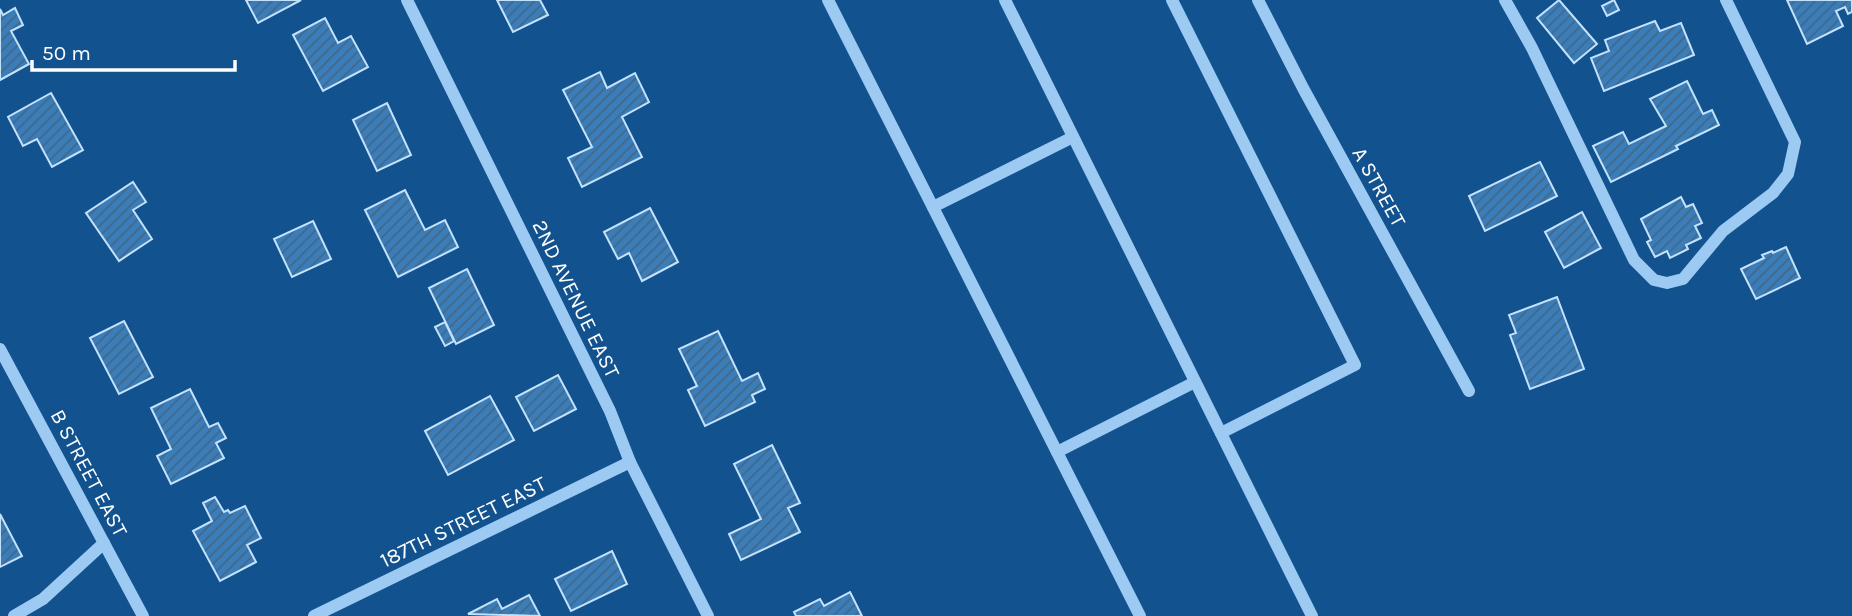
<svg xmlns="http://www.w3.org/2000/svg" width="1852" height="616" viewBox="0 0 1852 616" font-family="Karla,sans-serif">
	<defs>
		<pattern id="building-hatch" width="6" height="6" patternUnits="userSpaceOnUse" patternTransform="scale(1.75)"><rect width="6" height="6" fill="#3a7db9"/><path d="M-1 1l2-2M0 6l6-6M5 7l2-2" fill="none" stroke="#426788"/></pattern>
	</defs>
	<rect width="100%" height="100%" fill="#12528f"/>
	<g fill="url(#building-hatch)" stroke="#c3e2fd" stroke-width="2">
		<path d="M246 0H301L258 23Z"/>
		<path d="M497 0H540L548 15 513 32Z"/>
		<path d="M1559 0 1597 44 1574 63 1537 18Z"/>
		<path d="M1614 0 1619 10 1607 16 1602 6Z"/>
		<path d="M1787 0H1852V12L1848 14 1845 7 1836 11 1843 26 1807 44Z"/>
		<path d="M15 8 23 25 11 31 29 64 0 80V9L3 15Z"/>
		<path d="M325 18 338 43 351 36 368 67 323 91 293 35Z"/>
		<path d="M1655 21 1660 31 1681 23 1694 55 1604 91 1591 58 1609 51 1605 40Z"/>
		<path d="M600 72 607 88 635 73 649 102 622 117 642 157 582 187 568 158 592 147 563 90Z"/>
		<path d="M1687 81 1703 114 1712 110 1719 125 1676 146 1678 149 1611 182 1593 146 1623 132 1629 144 1666 126 1650 99Z"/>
		<path d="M51 93 83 150 52 167 37 139 23 146 8 117Z"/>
		<path d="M387 103 411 155 377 171 353 120Z"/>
		<path d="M1540 162 1557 196 1485 231 1469 196Z"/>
		<path d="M133 182 146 202 133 210 152 239 119 261 86 213Z"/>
		<path d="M405 190 425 230 445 220 458 247 398 277 365 210Z"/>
		<path d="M1681 197 1686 207 1693 204 1702 223 1695 226 1701 238 1686 245 1688 249 1670 258 1667 251 1655 257 1647 242 1651 240 1641 219Z"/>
		<path d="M650 208 678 262 642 281 629 253 618 259 604 232Z"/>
		<path d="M1582 212 1601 248 1564 268 1545 232Z"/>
		<path d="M313 221 331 259 292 277 274 239Z"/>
		<path d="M1786 247 1800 278 1756 299 1741 269 1764 258 1762 255 1772 251 1773 253Z"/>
		<path d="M467 269 494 325 456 344 429 288Z"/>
		<path d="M1557 297 1584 369 1530 389 1510 335 1516 333 1509 315Z"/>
		<path d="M124 321 153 377 119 394 90 338Z"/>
		<path d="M445 322 454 341 445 346 435 327Z"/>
		<path d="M718 331 742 381 758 373 765 389 752 395 755 402 705 426 688 390 697 386 679 349Z"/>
		<path d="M558 375 576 409 534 431 516 397Z"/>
		<path d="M190 389 209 427 218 423 226 438 216 443 224 458 171 484 157 456 171 449 151 408Z"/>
		<path d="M490 396 514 440 448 475 425 431Z"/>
		<path d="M772 445 800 503 788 508 800 532 741 560 729 534 761 519 734 464Z"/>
		<path d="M215 497 224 512 228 510 230 513 245 506 261 538 247 545 256 562 220 581 193 531 212 521 203 503Z"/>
		<path d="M0 514 22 556 0 567Z"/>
		<path d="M612 551 627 584 571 611 555 579Z"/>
		<path d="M850 592 862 616H796L794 612 820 599 824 606Z"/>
		<path d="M529 595 540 616 468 614 497 599 502 609Z"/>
	</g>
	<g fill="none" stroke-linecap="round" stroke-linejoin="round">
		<g stroke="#9ccaf2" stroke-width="12">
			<path d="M407 0 610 411 630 462 708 616"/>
			<path d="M828 0 1140 616"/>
			<path d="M1005 0 1312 616"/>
			<path d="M1172 0 1355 365 1221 433"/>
			<path d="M1258 0 1303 88 1469 391"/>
			<path d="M1505 0 1532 48 1634 260 1654 280 1667 283 1683 279 1723 231 1773 193 1788 174 1795 142 1726 0"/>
			<path d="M933 207 1073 137"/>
			<path d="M0 349 143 616"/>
			<path d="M1057 452 1195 382"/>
			<path d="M14 616 43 599 104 543"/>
			<path d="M314 616 630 462"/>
		</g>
	</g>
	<g text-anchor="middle" stroke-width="5" stroke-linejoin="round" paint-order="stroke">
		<g font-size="21" fill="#fff" stroke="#12528f">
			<text transform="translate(1379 187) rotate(61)" y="7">A STREET</text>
			<text transform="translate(576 299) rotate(64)" y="7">2ND AVENUE EAST</text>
			<text transform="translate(89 473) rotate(62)" y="7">B STREET EAST</text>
			<text transform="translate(463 522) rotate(-26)" y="7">187TH STREET EAST</text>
		</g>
	</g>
	<path d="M32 60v10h203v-10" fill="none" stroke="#ffffff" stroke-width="3.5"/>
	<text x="42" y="60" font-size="21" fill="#ffffff" stroke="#12528f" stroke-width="5" paint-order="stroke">50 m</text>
</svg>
